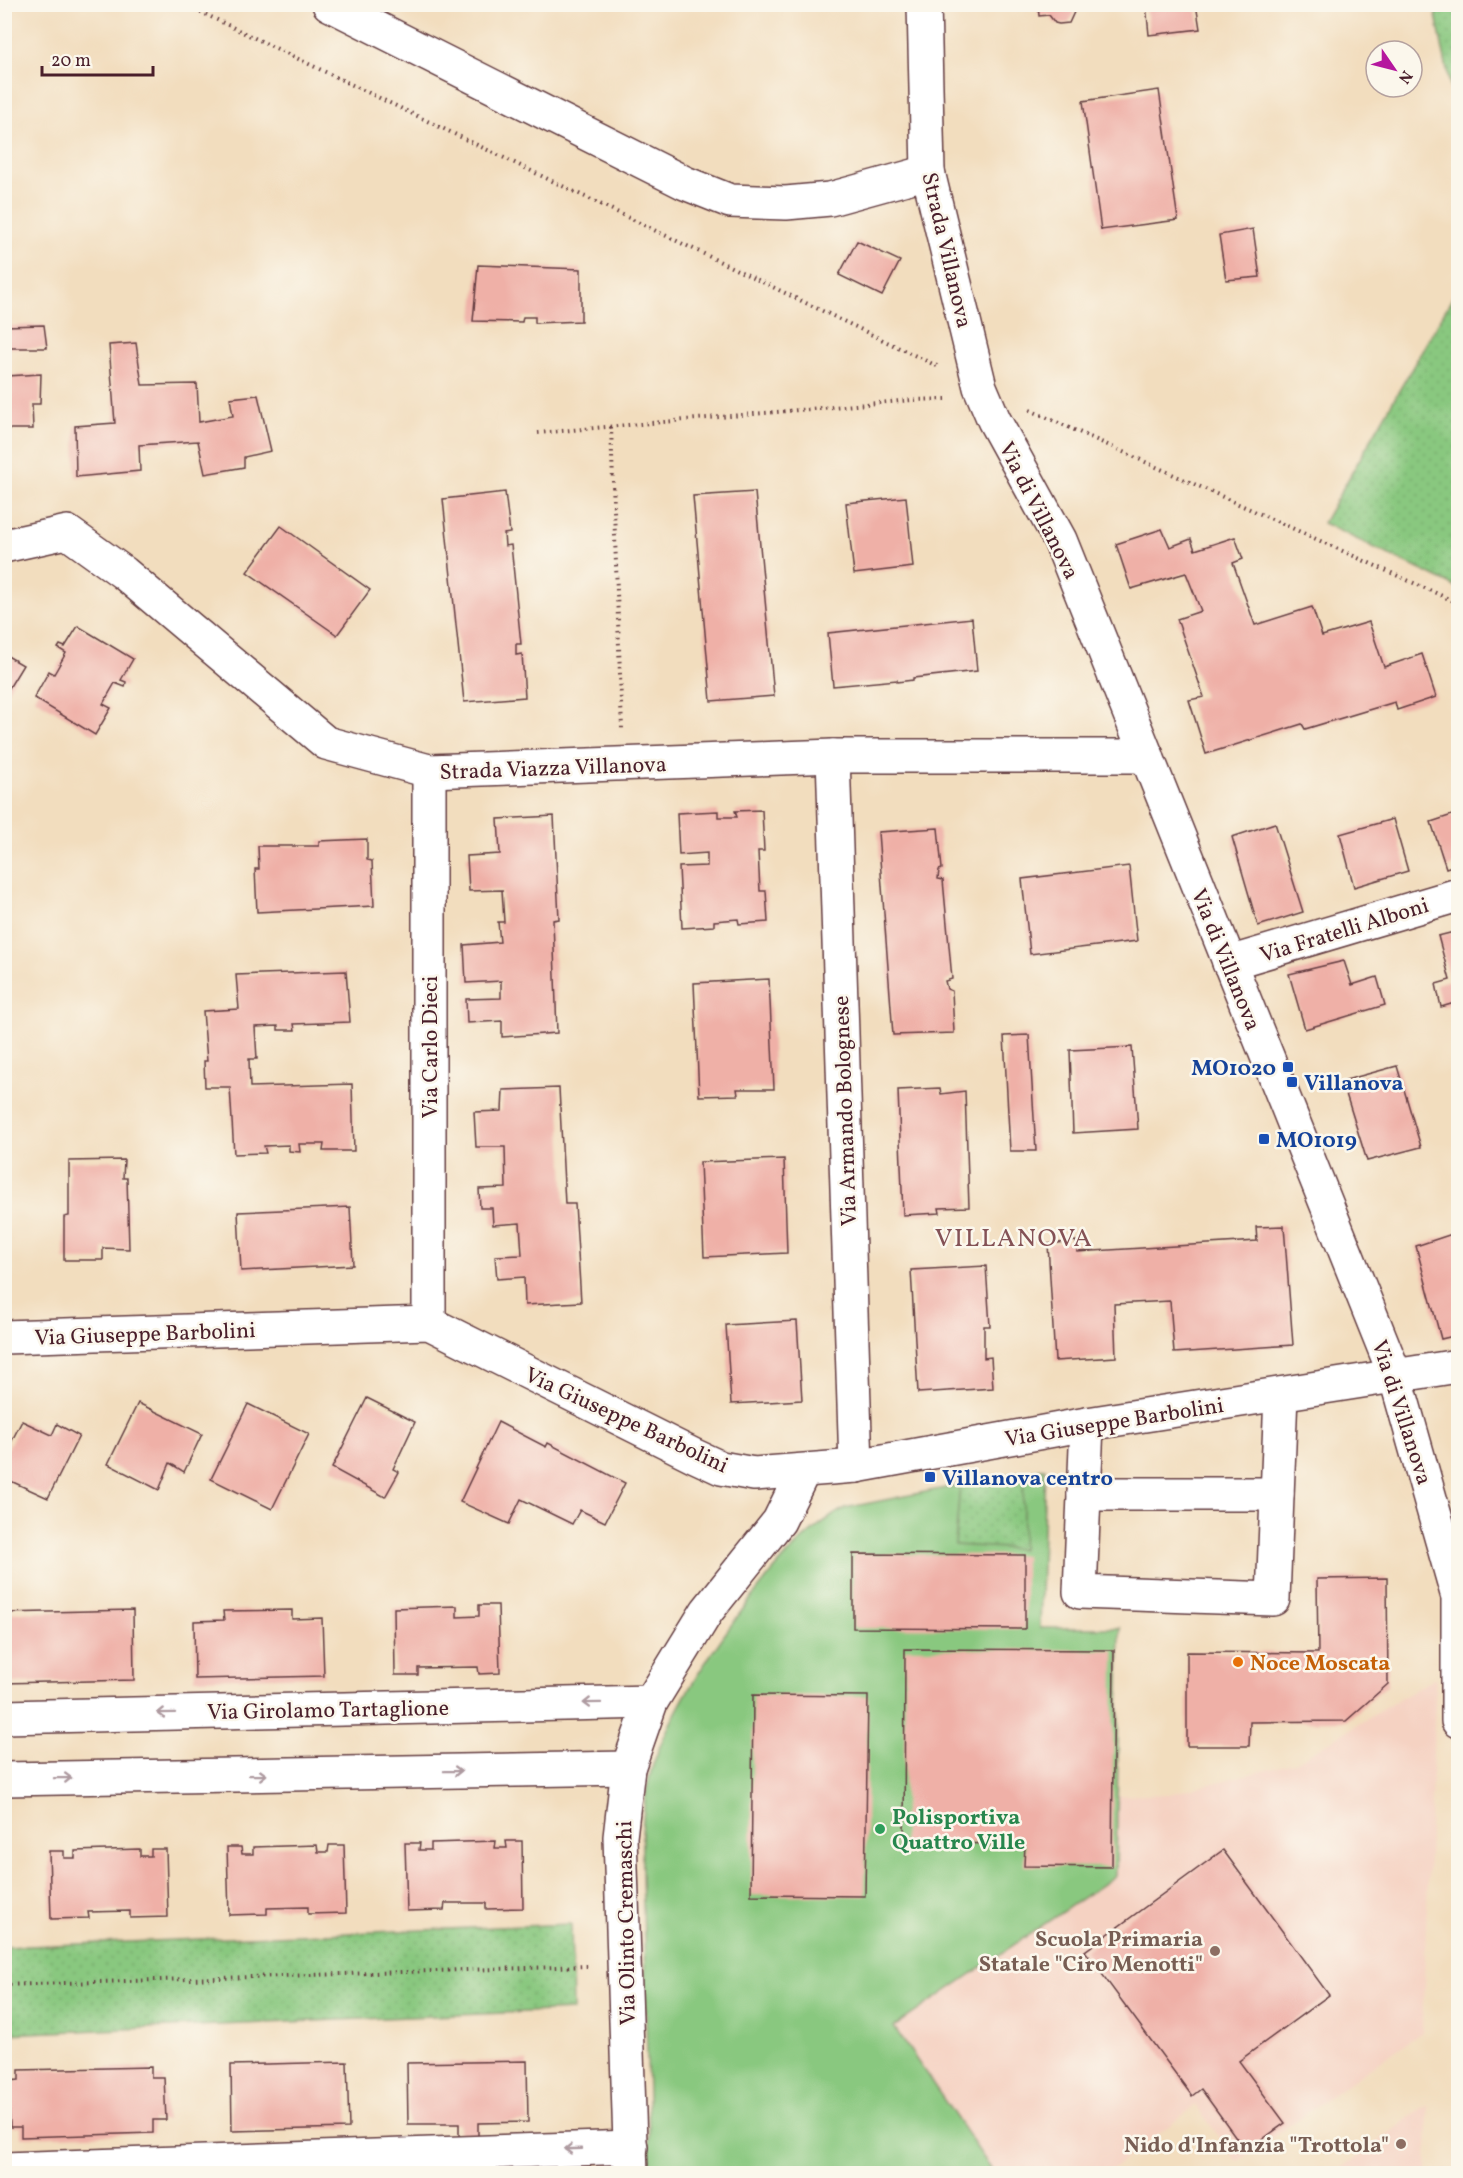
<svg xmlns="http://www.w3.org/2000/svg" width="1463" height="2178" viewBox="0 0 1463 2178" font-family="Vollkorn,serif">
	<defs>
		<pattern id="park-dots" width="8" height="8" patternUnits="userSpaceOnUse" patternTransform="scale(1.5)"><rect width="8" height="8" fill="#89c87f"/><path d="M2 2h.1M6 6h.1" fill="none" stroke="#78ab6e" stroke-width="1.8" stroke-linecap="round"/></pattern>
	</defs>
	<rect width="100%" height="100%" fill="#fbf7ec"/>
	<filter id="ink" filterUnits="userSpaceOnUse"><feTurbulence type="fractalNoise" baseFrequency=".0167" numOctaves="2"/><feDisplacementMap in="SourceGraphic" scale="12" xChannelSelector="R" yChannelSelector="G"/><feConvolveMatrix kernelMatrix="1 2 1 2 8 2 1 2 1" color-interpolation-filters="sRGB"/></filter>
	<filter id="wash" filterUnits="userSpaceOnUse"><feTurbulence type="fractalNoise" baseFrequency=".008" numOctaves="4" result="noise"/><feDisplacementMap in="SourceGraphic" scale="24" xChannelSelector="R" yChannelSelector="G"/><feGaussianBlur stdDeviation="1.35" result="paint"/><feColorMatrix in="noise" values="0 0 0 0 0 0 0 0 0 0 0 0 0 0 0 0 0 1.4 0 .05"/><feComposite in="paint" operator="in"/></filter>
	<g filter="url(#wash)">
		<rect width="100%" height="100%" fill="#f2ddbe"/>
		<g fill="#f5d2c2">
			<path d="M1436 1677 1422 2032 1237 2162 1196 2105 1107 2173H994L893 2027 1116 1875 1117 1796 1169 1794 1294 1763Z"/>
			<path d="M1428 2105 1427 2173H1335L1415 2114Z"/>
		</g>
		<path fill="#89c87f" stroke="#6a7455" stroke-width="1.5" d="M1045 1468 1040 1628H1120L1116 1875 894 2027 994 2173 650 2174C648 2095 646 2016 644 1938 643 1890 638 1835 647 1788 658 1730 708 1656 743 1609 772 1571 803 1531 845 1508Z"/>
		<g fill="url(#park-dots)" stroke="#6a7455" stroke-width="1.5">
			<path d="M1434 5H1458V125Z"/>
			<path d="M1458 288V588L1323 523Z"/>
			<path d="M1024 1471 1022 1549 955 1545 960 1485Z"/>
			<path d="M571 1924 573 2010 5 2034V1947Z"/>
		</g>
		<g id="blocks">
			<g fill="#efb0a7">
				<path d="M1038 4H1105V6L1075 10 1069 23 1059 24 1055 23 1049 15 1039 16Z"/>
				<path d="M1146 4H1196L1200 29 1149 35Z"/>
				<path d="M1159 90 1178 220 1101 230 1083 101Z"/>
				<path d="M1253 229 1260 277 1226 280 1219 235Z"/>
				<path d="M857 241 900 261 882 296 839 275Z"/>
				<path d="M478 265 581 269V321L535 323V317H523L522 322 473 321Z"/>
				<path d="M44 325 47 348H4V326Z"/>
				<path d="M136 343 142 385 197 384 199 422 233 416 230 398 258 395 271 451 244 457V467L205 474 198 441 139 445 140 471 76 477 75 426 115 423 109 345Z"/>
				<path d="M41 374 40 404H32L33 429H7L6 376Z"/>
				<path d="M505 492 510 533 504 534 505 546 511 545 521 644H516V655L522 654 525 697 464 702 443 499Z"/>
				<path d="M755 492 774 696 711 701 693 496Z"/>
				<path d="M906 497 913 567 854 574 846 503Z"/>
				<path d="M281 526 370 590 337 635 247 572Z"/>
				<path d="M1162 529 1170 547 1191 539 1195 550 1235 537 1243 559 1233 563 1255 625 1312 607 1322 636 1369 622 1384 667 1422 654 1436 697 1397 710 1395 702 1305 729 1302 724 1206 754 1189 700 1204 697 1177 619 1201 611 1186 573 1131 589 1116 544Z"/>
				<path d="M972 618 977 671 913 678V680L897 682V680L833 686 828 633Z"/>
				<path d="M78 626 133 659 121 680 126 682 125 687 115 683 103 704 111 708 95 735 34 698 49 671 54 674 66 653 58 648 60 645 65 647Z"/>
				<path d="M4 654 23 665 6 693H4Z"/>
				<path d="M762 810 764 851H758L760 891H766L768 922 739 924 738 919 714 921V926L682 928 679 867 707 866V853L679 855 677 813 718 811V817H737L735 811Z"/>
				<path d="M1458 813V864L1446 868 1431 822Z"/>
				<path d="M554 816 559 919 553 920 557 1033 502 1037V1021L467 1023 466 999 501 998V981L466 983 464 945 500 942 498 922H504L502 890 469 891 467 856 500 854 498 819Z"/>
				<path d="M1393 819 1408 871 1354 887 1340 834Z"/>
				<path d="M1275 823 1303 912 1258 926 1232 837Z"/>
				<path d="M938 828 942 869 939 870 938 879 943 880 952 979 945 981 947 989 952 991 954 1033 893 1035 878 832Z"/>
				<path d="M367 839V860L372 861 374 906 257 912 255 869H259L258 846H319V841Z"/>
				<path d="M1129 866 1137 941 1030 954 1022 879Z"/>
				<path d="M1458 931V1002L1441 1007 1436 984 1450 980 1438 936Z"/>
				<path d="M1344 961 1352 985 1377 977 1385 1005 1305 1029 1289 974Z"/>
				<path d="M346 971 350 1022 294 1024 295 1030H278V1026L255 1027 257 1059H249L250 1087 352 1084 354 1151H323L324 1144H299L300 1152 289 1151V1145L264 1146 266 1153 234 1154 230 1087H205L204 1061H207L203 1011 239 1009 236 975Z"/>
				<path d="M769 979 774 1089H737L738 1095 699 1096 694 983Z"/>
				<path d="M1029 1035 1036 1151H1010L1004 1036Z"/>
				<path d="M1132 1047 1138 1129 1073 1133 1070 1050Z"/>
				<path d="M1397 1066 1421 1147 1367 1161 1342 1081Z"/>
				<path d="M559 1088 565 1204H575L581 1302 525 1305 524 1277 497 1279 495 1256 522 1255 520 1223 493 1225 492 1208H480L479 1189 506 1188 505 1147H476L474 1112 502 1111 503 1090Z"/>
				<path d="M940 1088 941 1094 965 1091 969 1207 939 1208 940 1213 903 1215 898 1090Z"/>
				<path d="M784 1159 787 1253 704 1257 700 1162Z"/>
				<path d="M124 1160 123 1178H127L129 1249 103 1248V1260H64V1217L69 1216V1161Z"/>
				<path d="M350 1207 353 1265 241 1271 238 1212Z"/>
				<path d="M1284 1226 1293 1345 1174 1353 1170 1301 1114 1304 1116 1357 1055 1361 1048 1244 1076 1241 1077 1252 1257 1241 1256 1227Z"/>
				<path d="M1458 1232V1335L1441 1339 1416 1246Z"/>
				<path d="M986 1266 990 1326H984V1358L991 1357 993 1388 918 1393 911 1270Z"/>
				<path d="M797 1321 802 1400 731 1404 726 1325Z"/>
				<path d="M367 1398 415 1422 393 1469 399 1472 385 1497 332 1468Z"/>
				<path d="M138 1403 202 1434 184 1472 170 1463 159 1490 108 1464Z"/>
				<path d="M248 1404 309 1434 272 1509 211 1479Z"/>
				<path d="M22 1421 52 1435 57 1424 79 1436 48 1498 4 1478V1456Z"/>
				<path d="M498 1422 546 1447 548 1443 625 1483 605 1522 580 1510 572 1524 521 1499 509 1524 460 1502Z"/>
				<path d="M853 1554 1025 1555V1629L853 1628Z"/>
				<path d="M1387 1578 1388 1684 1346 1721 1250 1722 1249 1746H1187V1652L1318 1653 1317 1579Z"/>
				<path d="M479 1605H498L500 1673 479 1674 478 1667 418 1668V1675H395L394 1608 457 1606V1617L479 1616Z"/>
				<path d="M133 1610 134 1680 4 1683V1613Z"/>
				<path d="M292 1610V1619L322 1618 324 1676 195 1679 194 1621 224 1620 223 1611Z"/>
				<path d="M905 1649 1114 1650 1112 1867 1024 1866 1025 1844 904 1843Z"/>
				<path d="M753 1695 868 1696 865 1896 751 1895Z"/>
				<path d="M496 1841 495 1848H507L506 1841H522L523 1908 486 1909V1903H445L444 1910 407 1911 405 1843H420L419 1850H431V1843Z"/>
				<path d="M317 1845 318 1852H328L329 1845H344L346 1913 308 1914V1907L267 1908V1914L229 1915 227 1847H241L242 1854H253V1847Z"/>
				<path d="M140 1849V1856H151V1849H166L168 1917 130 1918V1911L88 1912 89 1918 51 1919 49 1851H64V1858H75V1851Z"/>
				<path d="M1223 1850 1329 1995 1239 2061 1285 2123 1246 2151 1201 2089 1192 2096 1085 1951Z"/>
				<path d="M527 2061 528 2122 478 2123V2139H459V2124H408L407 2063Z"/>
				<path d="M347 2062 349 2128 232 2131 231 2065Z"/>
				<path d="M151 2067V2077H164L166 2120H153V2133L21 2137V2127H10L8 2081 19 2080V2070Z"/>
			</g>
		</g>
	</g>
	<g filter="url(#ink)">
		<use href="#blocks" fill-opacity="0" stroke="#633c41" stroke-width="1.5"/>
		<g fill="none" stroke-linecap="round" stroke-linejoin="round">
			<defs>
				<g id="minor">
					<path d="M329 4 685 183 730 201 786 203 830 199 928 172"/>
					<path d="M924 4 928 172 980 387 994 420 1060 540 1395 1375 1458 1597V1721"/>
					<path d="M4 546 67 532 124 573 326 743 429 771 833 756H1147"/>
					<path d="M833 756 856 1466"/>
					<path d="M429 771V1323"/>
					<path d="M1229 963 1458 895"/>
					<path d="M4 1337 429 1323 695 1456 721 1468 754 1474 856 1466 1087 1424 1458 1366"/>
					<path d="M1087 1424 1080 1592 1273 1599 1281 1394"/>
					<path d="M1084 1494H1277"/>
					<path d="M4 1717 651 1702"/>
					<path d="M4 1779 628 1768"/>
					<path d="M4 2169 631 2147"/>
					<path d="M631 2174 620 1837 628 1768 651 1702 707 1611 779 1521 803 1472"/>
				</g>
			</defs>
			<use href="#minor" stroke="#633c41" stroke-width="36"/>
			<g stroke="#633c41" stroke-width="4" stroke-dasharray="1.5 4.5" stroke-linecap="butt">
				<path d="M184 4 939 367"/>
				<path d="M1030 410 1458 603"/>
				<path d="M611 427 622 729"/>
				<path d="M538 433 912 400 949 399"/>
				<path d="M4 1985 588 1966"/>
			</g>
			<use href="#minor" stroke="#fff" stroke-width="33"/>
		</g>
		<defs><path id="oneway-shaft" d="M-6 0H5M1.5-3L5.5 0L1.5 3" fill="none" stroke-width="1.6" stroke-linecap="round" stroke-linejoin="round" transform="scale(1.5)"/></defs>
		<g stroke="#ae9aa0">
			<use href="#oneway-shaft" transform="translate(592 1703) rotate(179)"/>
			<use href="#oneway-shaft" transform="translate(166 1713) rotate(179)"/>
			<use href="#oneway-shaft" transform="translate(453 1771) rotate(-1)"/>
			<use href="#oneway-shaft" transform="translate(258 1775) rotate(-1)"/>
			<use href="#oneway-shaft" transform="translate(63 1778) rotate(-1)"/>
			<use href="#oneway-shaft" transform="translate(573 2149) rotate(178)"/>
		</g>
	</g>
	<g fill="#1a4fb4" stroke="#fbf7ec" stroke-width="2">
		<rect x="1282" y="1061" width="12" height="12" rx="3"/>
		<rect x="1286" y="1076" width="12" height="12" rx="3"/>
		<rect x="1258" y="1133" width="12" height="12" rx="3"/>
		<rect x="924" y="1471" width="12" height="12" rx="3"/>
	</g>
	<circle fill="#e8710a" stroke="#fbf7ec" stroke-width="2" cx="1238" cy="1662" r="6"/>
	<circle fill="#2e9e5b" stroke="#fbf7ec" stroke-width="2" cx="880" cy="1829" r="6"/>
	<g fill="#8d6e63" stroke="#fbf7ec" stroke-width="2">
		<circle cx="1215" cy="1951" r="6"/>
		<circle cx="1401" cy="2144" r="6"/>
	</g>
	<g text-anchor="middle" stroke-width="5" stroke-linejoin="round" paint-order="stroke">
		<g font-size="22" fill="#4a1f2b" stroke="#fbf7ec">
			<text transform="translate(948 250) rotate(77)" y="8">Strada Villanova</text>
			<text transform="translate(1040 510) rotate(63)" y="8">Via di Villanova</text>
			<text transform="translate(553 767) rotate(-2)" y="8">Strada Viazza Villanova</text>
			<text transform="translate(1344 929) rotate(-17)" y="8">Via Fratelli Alboni</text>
			<text transform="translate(1227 959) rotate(68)" y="8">Via di Villanova</text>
			<text transform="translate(429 1047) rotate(-90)" y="8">Via Carlo Dieci</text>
			<text transform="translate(844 1111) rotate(-92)" y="8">Via Armando Bolognese</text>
			<text transform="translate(145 1333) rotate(-2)" y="8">Via Giuseppe Barbolini</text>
			<text transform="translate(1403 1412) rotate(72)" y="8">Via di Villanova</text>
			<text transform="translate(627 1419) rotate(25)" y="8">Via Giuseppe Barbolini</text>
			<text transform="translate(1114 1421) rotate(-9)" y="8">Via Giuseppe Barbolini</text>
			<text transform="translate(328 1709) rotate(-1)" y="8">Via Girolamo Tartaglione</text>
			<text transform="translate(625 1923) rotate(-91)" y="8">Via Olinto Cremaschi</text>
		</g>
		<g font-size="22" font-weight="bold" fill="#164399" stroke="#fbf7ec" text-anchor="start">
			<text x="1276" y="1075" text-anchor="end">MO1020</text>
			<text x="1304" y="1090">Villanova</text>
			<text x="1276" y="1147">MO1019</text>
			<text x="942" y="1485">Villanova centro</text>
		</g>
		<g font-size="22" font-weight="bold" fill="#c56008" stroke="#fbf7ec" text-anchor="start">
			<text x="1250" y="1670">Noce Moscata</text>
		</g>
		<g font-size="22" font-weight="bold" fill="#27864d" stroke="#fbf7ec" text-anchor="start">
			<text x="892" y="1824">Polisportiva<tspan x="892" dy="25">Quattro Ville</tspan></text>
		</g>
		<g font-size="22" font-weight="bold" fill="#785e54" stroke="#fbf7ec" text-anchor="end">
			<text x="1203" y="1946">Scuola Primaria<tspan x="1203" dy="25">Statale "Ciro Menotti"</tspan></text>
			<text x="1389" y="2152">Nido d'Infanzia "Trottola"</text>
		</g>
		<g font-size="26" letter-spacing="1.5" fill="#845256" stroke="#fbf7ec">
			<text x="1014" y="1246">VILLANOVA</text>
		</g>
	</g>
	<rect width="1463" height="2178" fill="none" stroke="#fbf7ec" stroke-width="24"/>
	<g transform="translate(1394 69) rotate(125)"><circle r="28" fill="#fbf7ec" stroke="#b4a19f" stroke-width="1.5"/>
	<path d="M0-4.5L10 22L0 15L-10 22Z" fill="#b5179e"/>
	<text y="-9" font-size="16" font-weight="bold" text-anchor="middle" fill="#4a1f2b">N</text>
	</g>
	<path d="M42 66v9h111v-9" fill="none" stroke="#4a1f2b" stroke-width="3"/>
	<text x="51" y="66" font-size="18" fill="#4a1f2b" stroke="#fbf7ec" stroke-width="4.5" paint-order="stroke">20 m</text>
</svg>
